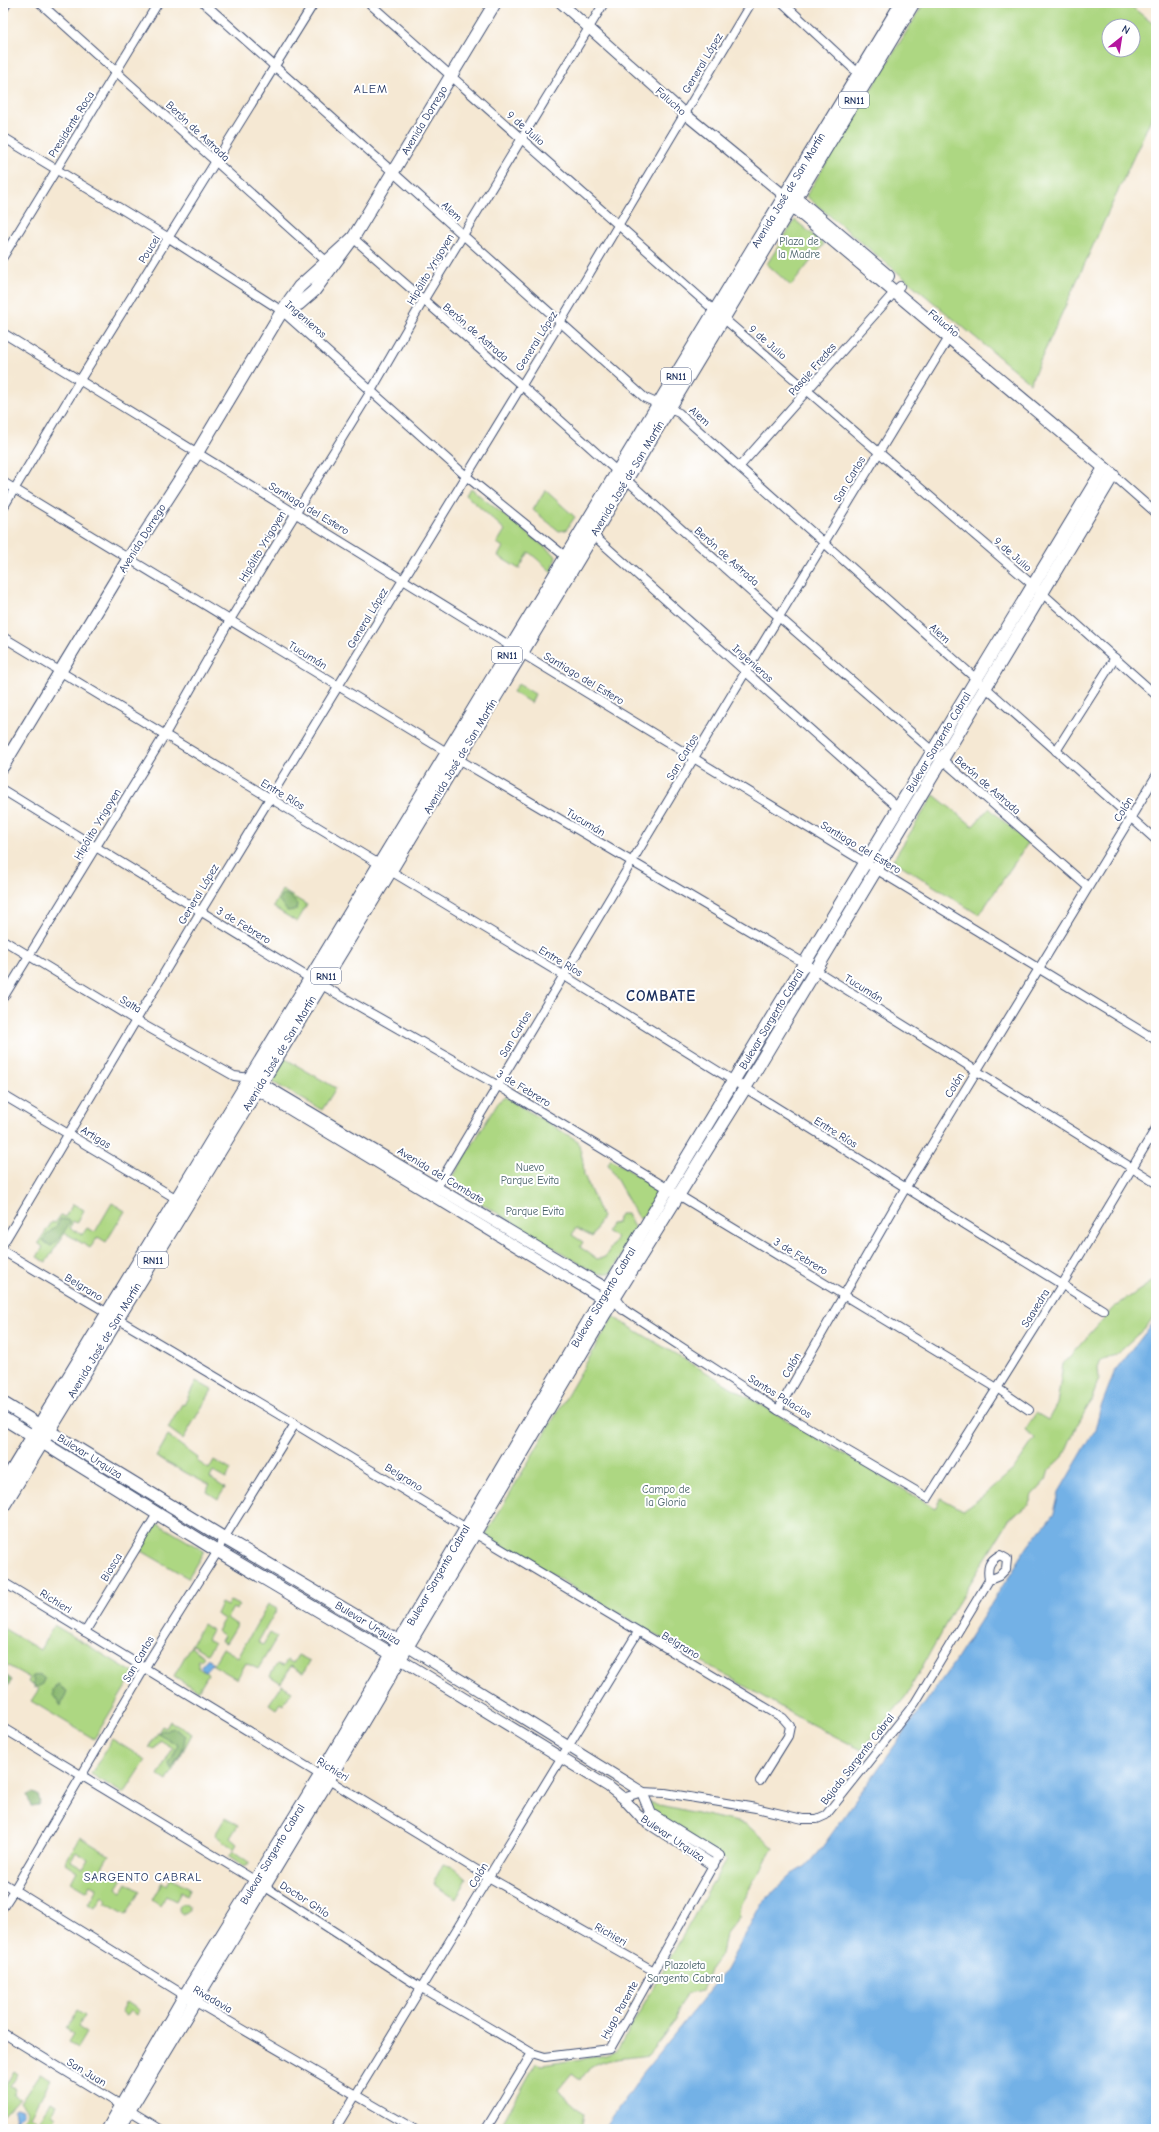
<svg xmlns="http://www.w3.org/2000/svg" width="1159" height="2132" viewBox="0 0 1159 2132" font-family="'Comic Neue',sans-serif">
	<rect width="100%" height="100%" fill="#fff"/>
	<filter id="ink" filterUnits="userSpaceOnUse"><feTurbulence type="fractalNoise" baseFrequency=".025" numOctaves="2"/><feDisplacementMap in="SourceGraphic" scale="8" xChannelSelector="R" yChannelSelector="G"/><feConvolveMatrix kernelMatrix="1 2 1 2 8 2 1 2 1" color-interpolation-filters="sRGB"/></filter>
	<filter id="wash" filterUnits="userSpaceOnUse"><feTurbulence type="fractalNoise" baseFrequency=".012" numOctaves="4" result="noise"/><feDisplacementMap in="SourceGraphic" scale="16" xChannelSelector="R" yChannelSelector="G"/><feGaussianBlur stdDeviation="0.9" result="paint"/><feColorMatrix in="noise" values="0 0 0 0 0 0 0 0 0 0 0 0 0 0 0 0 0 1.4 0 .05"/><feComposite in="paint" operator="in"/></filter>
	<g filter="url(#wash)">
		<rect width="100%" height="100%" fill="#f5e8d3"/>
		<g fill="#add782" stroke="#648370" fill-rule="evenodd">
			<path d="M924 3H1127L1156 26V108L1030 383 806 196ZM1109 26H1133V50H1109Z"/>
			<path d="M795 220 824 244 791 286 767 264Z"/>
			<path d="M470 488 556 556 552 572 529 552 519 569 498 556 503 547 497 543 505 530 466 495Z"/>
			<path d="M545 490 575 517 566 530 559 531 533 510Z"/>
			<path d="M518 684 535 694 531 703 513 692Z"/>
			<path d="M934 795 973 826 989 808 1028 843 979 915 893 860Z"/>
			<path d="M282 890 307 905 297 922 273 907Z"/>
			<path d="M284 1058 336 1088 322 1110 274 1083 273 1076Z"/>
			<path d="M505 1097 578 1141 583 1161 584 1175 602 1217 592 1237 576 1228 572 1235 583 1242 580 1247 597 1259 605 1257 617 1238 607 1232 611 1224 617 1223 618 1218 620 1214H627L635 1229 634 1235 611 1273 597 1274 451 1185 450 1182 498 1102Z"/>
			<path d="M611 1159 654 1186 658 1193 641 1219 637 1216 608 1164Z"/>
			<path d="M112 1203 125 1211 106 1242 98 1237 90 1248 65 1233 46 1262 37 1257 43 1247 38 1243 52 1222 55 1223 61 1215 65 1217 73 1204 84 1210 77 1223 73 1221 70 1228 82 1235 87 1228 95 1232Z"/>
			<path d="M1156 1279V1313L1147 1326 1115 1355 1101 1360 1098 1367 1099 1378 1090 1403 1076 1427 1063 1457 1049 1470 1046 1480 1032 1495 1029 1504 1009 1520 953 1611 906 1696 862 1750 805 1721 485 1536 613 1317 935 1508 941 1498 963 1510 982 1497 1013 1470 1035 1438 1025 1430 1036 1413 1048 1420 1057 1404 1063 1364 1113 1308Z"/>
			<path d="M196 1381 212 1390 183 1439 168 1428 182 1404 184 1405Z"/>
			<path d="M168 1436 198 1458 197 1461 209 1469 214 1460 231 1470 226 1479 213 1472 210 1478 225 1488 218 1499 207 1492 209 1485 156 1457Z"/>
			<path d="M157 1523 204 1551 188 1578 140 1550Z"/>
			<path d="M230 1601 240 1605 236 1610 233 1608 227 1618 237 1625 226 1643 221 1641 224 1636 217 1631 224 1619 216 1614 221 1603 227 1606Z"/>
			<path d="M268 1604 277 1609 258 1642 263 1645 270 1633 277 1637 258 1669 246 1663 237 1679 213 1665 223 1648 238 1657Z"/>
			<path d="M203 1624 212 1630 207 1639 214 1643 207 1654 193 1645 191 1647 204 1657 201 1660 199 1659 198 1668 208 1674 198 1691 174 1676Z"/>
			<path d="M54 1625 134 1673 94 1739 31 1701 39 1689 28 1682 30 1678 3 1663V1628L40 1650Z"/>
			<path d="M298 1655 310 1661 303 1673 291 1666 281 1683 270 1676 277 1664 283 1666 287 1660 293 1663Z"/>
			<path d="M282 1685 292 1691 283 1705 280 1703 276 1709 269 1704Z"/>
			<path d="M170 1721 192 1734 167 1781 158 1775 173 1748 160 1740 154 1750 149 1747 162 1726 166 1728Z"/>
			<path d="M112 1739 146 1760 124 1794 91 1774Z"/>
			<path d="M647 1802 746 1824 773 1848 740 1905 739 1918 726 1934 722 1953 709 1970 702 1991 687 1994 677 2009 676 2020 648 2055C625 2059 592 2057 581 2080L572 2073 558 2090 584 2114 582 2124 578 2129H499L536 2063 541 2065 549 2064 605 2055 617 2051 726 1860 651 1814Z"/>
			<path d="M225 1818 238 1825 230 1838 237 1844 234 1849 215 1835Z"/>
			<path d="M80 1837 109 1855 101 1868 122 1880 117 1888 122 1891 127 1883 140 1891 126 1915 105 1903 107 1900 102 1896 95 1908 88 1904 97 1888 90 1884 86 1891 71 1882 77 1871 65 1863ZM76 1852 88 1859 83 1868 71 1861Z"/>
			<path d="M233 1851 250 1863 244 1866 229 1856Z"/>
			<path d="M443 1864 453 1867 467 1879 456 1899 433 1884Z"/>
			<path d="M172 1876 174 1877 173 1880 190 1889 187 1895 181 1892 176 1901 166 1896 160 1906 152 1900 162 1882 167 1885Z"/>
			<circle cx="184" cy="1909" r="5"/>
			<path d="M127 2002 139 2010 136 2015 130 2010 126 2015 121 2012Z"/>
			<path d="M77 2010 85 2015 78 2027 87 2033 78 2048 69 2042 74 2034 66 2029Z"/>
			<path d="M14 2071 18 2074 10 2087 15 2089 13 2094 20 2098 3 2116V2090Z"/>
			<path d="M40 2073 51 2079 31 2116 38 2121 33 2129H14L27 2116V2111L20 2102Z"/>
			<path d="M51 2102 57 2105 52 2114 56 2117 51 2126 40 2119Z"/>
		</g>
		<g fill="#8ab870" stroke="#527467">
			<path d="M285 894 291 897 297 904 296 910 287 911 279 900 281 896Z"/>
			<path d="M60 1219 70 1220V1223C64 1230 59 1242 51 1246L43 1241C47 1231 57 1229 60 1219Z"/>
			<path d="M3 1673 12 1680 3 1693 5 1681 3 1679Z"/>
			<path d="M40 1675 45 1679 43 1684 35 1688 32 1676Z"/>
			<path d="M58 1685 67 1691 61 1706 53 1695V1689Z"/>
			<path d="M172 1727 185 1736C185 1750 177 1759 171 1770L169 1764 178 1745 158 1733 163 1730 167 1731Z"/>
			<path d="M33 1793 38 1795 40 1802 38 1805 31 1806 27 1795Z"/>
		</g>
		<g fill="#73b1e6" stroke="#4770a2">
			<path d="M1156 1319V2129H604L643 2073 726 1970 761 1904 792 1874 806 1866 823 1846 953 1664 1028 1546 1054 1513 1059 1492 1095 1430 1101 1407 1114 1373Z"/>
			<path d="M208 1658 213 1663 205 1672 200 1667Z"/>
			<path d="M16 2108 22 2110 23 2115 16 2120 14 2110Z"/>
		</g>
	</g>
	<g filter="url(#ink)">
		<g fill="none" stroke-linecap="round" stroke-linejoin="round">
			<defs>
				<g id="minor">
					<path d="M40 3 326 261 325 267"/>
					<path d="M204 3 645 398 679 413 1156 840"/>
					<path d="M369 3 715 311 1042 593 1156 695"/>
					<path d="M783 3 859 74"/>
					<path d="M3 10 7 3"/>
					<path d="M3 137 169 238 282 311 466 476 566 557"/>
					<path d="M353 238 521 385 779 617 1088 887"/>
					<path d="M3 257 158 3"/>
					<path d="M3 333 528 657 1156 1040"/>
					<path d="M740 466 900 286"/>
					<path d="M1113 475 1156 513"/>
					<path d="M3 482 463 762 804 963 1156 1183"/>
					<path d="M3 508 80 380 314 3"/>
					<path d="M593 535 898 808"/>
					<path d="M3 637 563 975 1103 1310"/>
					<path d="M1056 751 1115 658"/>
					<path d="M3 790 311 979 497 1085 997 1388 1029 1410"/>
					<path d="M3 940 135 1020 234 1076 251 1078"/>
					<path d="M3 998 164 736 230 620 371 391 423 301 604 3"/>
					<path d="M3 1095 177 1199"/>
					<path d="M434 1192 746 671 953 331"/>
					<path d="M3 1244 201 911 561 321 751 3"/>
					<path d="M3 1251 295 1424 466 1528 783 1718 790 1726 788 1736 760 1781"/>
					<path d="M623 1309 778 1410 928 1498 1062 1285 1156 1128"/>
					<path d="M778 1410 906 1187 1156 776"/>
					<path d="M3 1582 490 1878 654 1971"/>
					<path d="M85 1632 157 1514"/>
					<path d="M3 1728 256 1881 420 1987 532 2053 545 2057 610 2049 716 1860"/>
					<path d="M623 1798 642 1792 665 1793 756 1808 803 1819H817L826 1815 915 1703 989 1580 999 1576 1006 1569 1007 1559 1000 1555C988 1561 987 1568 989 1580"/>
					<path d="M3 1883 189 1998 414 2129"/>
					<path d="M3 1907 14 1890 150 1659 218 1551 221 1543 295 1424"/>
					<path d="M3 2033 160 2129"/>
					<path d="M335 2129 638 1632"/>
					<path d="M486 2129 532 2053"/>
				</g>
				<g id="tertiary">
					<path d="M561 3 685 114 785 196"/>
					<path d="M256 1080 608 1289 623 1309"/>
					<path d="M251 1086 608 1302"/>
					<path d="M408 1647 642 1792 651 1814 719 1856"/>
					<path d="M400 1659 609 1787 623 1798 642 1819 713 1865"/>
				</g>
				<g id="secondary">
					<path d="M787 196 796 198 888 276"/>
					<path d="M282 311 299 304 314 291 353 238 495 3"/>
					<path d="M3 766 129 558 197 453 282 311 299 287 353 238"/>
					<path d="M3 1403 219 1535 405 1645"/>
					<path d="M3 1418 211 1547 397 1657"/>
					<path d="M108 2129 185 1995 321 1774 602 1298 1104 468"/>
					<path d="M118 2129 329 1779 604 1315 745 1088 1113 475 791 205 786 198"/>
				</g>
				<g id="primary">
					<path d="M3 1486 902 3"/>
					<path d="M3 1506 390 871 913 3"/>
				</g>
			</defs>
			<use href="#minor" stroke="#3c4b70" stroke-width="10"/>
			<use href="#tertiary" stroke="#3c4b70" stroke-width="12"/>
			<use href="#secondary" stroke="#3c4b70" stroke-width="14"/>
			<use href="#primary" stroke="#3c4b70" stroke-width="15"/>
			<use href="#minor" stroke="#fff" stroke-width="8"/>
			<use href="#tertiary" stroke="#fff" stroke-width="10"/>
			<use href="#secondary" stroke="#fff" stroke-width="12"/>
			<use href="#primary" stroke="#fff" stroke-width="13"/>
		</g>
	</g>
	<g text-anchor="middle" stroke-width="4" stroke-linejoin="round" paint-order="stroke">
		<g fill="#fff" stroke="#5f6d8e" stroke-width="1">
			<rect x="839" y="92" width="30" height="16" rx="3"/>
			<rect x="661" y="368" width="30" height="16" rx="3"/>
			<rect x="492" y="647" width="30" height="16" rx="3"/>
			<rect x="311" y="968" width="30" height="16" rx="3"/>
			<rect x="138" y="1252" width="30" height="16" rx="3"/>
		</g>
		<g font-size="10" font-weight="bold" fill="#1b2f5e">
			<text x="854" y="104">RN11</text>
			<text x="676" y="380">RN11</text>
			<text x="507" y="659">RN11</text>
			<text x="326" y="980">RN11</text>
			<text x="153" y="1264">RN11</text>
		</g>
		<g font-size="11" fill="#1b2f5e" stroke="#fff">
			<text transform="translate(702 63) rotate(-59)" y="4">General López</text>
			<text transform="translate(671 101) rotate(41)" y="4">Falucho</text>
			<text transform="translate(424 120) rotate(-59)" y="4">Avenida Dorrego</text>
			<text transform="translate(71 124) rotate(-58)" y="4">Presidente Roca</text>
			<text transform="translate(526 128) rotate(41)" y="4">9 de Julio</text>
			<text transform="translate(198 131) rotate(43)" y="4">Berón de Astrada</text>
			<text transform="translate(788 190) rotate(-59)" y="4">Avenida José de San Martín</text>
			<text transform="translate(452 211) rotate(43)" y="4">Alem</text>
			<text transform="translate(149 249) rotate(-58)" y="4">Poucel</text>
			<text transform="translate(430 269) rotate(-59)" y="4">Hipólito Yrigoyen</text>
			<text transform="translate(306 319) rotate(41)" y="4">Ingenieros</text>
			<text transform="translate(944 323) rotate(40)" y="4">Falucho</text>
			<text transform="translate(476 332) rotate(41)" y="4">Berón de Astrada</text>
			<text transform="translate(536 341) rotate(-58)" y="4">General López</text>
			<text transform="translate(768 342) rotate(41)" y="4">9 de Julio</text>
			<text transform="translate(812 369) rotate(-49)" y="4">Pasaje Fredes</text>
			<text transform="translate(700 416) rotate(41)" y="4">Alem</text>
			<text transform="translate(627 478) rotate(-59)" y="4">Avenida José de San Martín</text>
			<text transform="translate(849 479) rotate(-59)" y="4">San Carlos</text>
			<text transform="translate(309 508) rotate(31)" y="4">Santiago del Estero</text>
			<text transform="translate(142 538) rotate(-58)" y="4">Avenida Dorrego</text>
			<text transform="translate(262 546) rotate(-59)" y="4">Hipólito Yrigoyen</text>
			<text transform="translate(1013 554) rotate(41)" y="4">9 de Julio</text>
			<text transform="translate(727 556) rotate(42)" y="4">Berón de Astrada</text>
			<text transform="translate(367 618) rotate(-59)" y="4">General López</text>
			<text transform="translate(940 633) rotate(42)" y="4">Alem</text>
			<text transform="translate(308 655) rotate(32)" y="4">Tucumán</text>
			<text transform="translate(753 663) rotate(42)" y="4">Ingenieros</text>
			<text transform="translate(584 678) rotate(31)" y="4">Santiago del Estero</text>
			<text transform="translate(938 742) rotate(-59)" y="4">Bulevar Sargento Cabral</text>
			<text transform="translate(460 756) rotate(-59)" y="4">Avenida José de San Martín</text>
			<text transform="translate(682 757) rotate(-59)" y="4">San Carlos</text>
			<text transform="translate(988 785) rotate(41)" y="4">Berón de Astrada</text>
			<text transform="translate(283 794) rotate(31)" y="4">Entre Ríos</text>
			<text transform="translate(1123 809) rotate(-59)" y="4">Colón</text>
			<text transform="translate(586 822) rotate(31)" y="4">Tucumán</text>
			<text transform="translate(97 824) rotate(-59)" y="4">Hipólito Yrigoyen</text>
			<text transform="translate(861 847) rotate(31)" y="4">Santiago del Estero</text>
			<text transform="translate(198 894) rotate(-59)" y="4">General López</text>
			<text transform="translate(244 925) rotate(31)" y="4">3 de Febrero</text>
			<text transform="translate(561 961) rotate(31)" y="4">Entre Ríos</text>
			<text transform="translate(864 988) rotate(32)" y="4">Tucumán</text>
			<text transform="translate(131 1004) rotate(31)" y="4">Salta</text>
			<text transform="translate(771 1019) rotate(-59)" y="4">Bulevar Sargento Cabral</text>
			<text transform="translate(515 1034) rotate(-59)" y="4">San Carlos</text>
			<text transform="translate(279 1053) rotate(-59)" y="4">Avenida José de San Martín</text>
			<text transform="translate(954 1085) rotate(-59)" y="4">Colón</text>
			<text transform="translate(524 1088) rotate(31)" y="4">3 de Febrero</text>
			<text transform="translate(836 1132) rotate(32)" y="4">Entre Ríos</text>
			<text transform="translate(96 1137) rotate(31)" y="4">Artigas</text>
			<text transform="translate(441 1175) rotate(31)" y="4">Avenida del Combate</text>
			<text transform="translate(801 1256) rotate(31)" y="4">3 de Febrero</text>
			<text transform="translate(84 1287) rotate(31)" y="4">Belgrano</text>
			<text transform="translate(603 1297) rotate(-59)" y="4">Bulevar Sargento Cabral</text>
			<text transform="translate(1035 1308) rotate(-58)" y="4">Saavedra</text>
			<text transform="translate(104 1340) rotate(-59)" y="4">Avenida José de San Martín</text>
			<text transform="translate(791 1365) rotate(-60)" y="4">Colón</text>
			<text transform="translate(780 1396) rotate(32)" y="4">Santos Palacios</text>
			<text transform="translate(90 1456) rotate(32)" y="4">Bulevar Urquiza</text>
			<text transform="translate(404 1477) rotate(32)" y="4">Belgrano</text>
			<text transform="translate(111 1567) rotate(-59)" y="4">Biosca</text>
			<text transform="translate(438 1575) rotate(-60)" y="4">Bulevar Sargento Cabral</text>
			<text transform="translate(56 1601) rotate(32)" y="4">Richieri</text>
			<text transform="translate(368 1623) rotate(31)" y="4">Bulevar Urquiza</text>
			<text transform="translate(681 1645) rotate(31)" y="4">Belgrano</text>
			<text transform="translate(138 1659) rotate(-60)" y="4">San Carlos</text>
			<text transform="translate(857 1759) rotate(-52)" y="4">Bajada Sargento Cabral</text>
			<text transform="translate(333 1769) rotate(32)" y="4">Richieri</text>
			<text transform="translate(673 1838) rotate(34)" y="4">Bulevar Urquiza</text>
			<text transform="translate(272 1854) rotate(-59)" y="4">Bulevar Sargento Cabral</text>
			<text transform="translate(478 1875) rotate(-59)" y="4">Colón</text>
			<text transform="translate(305 1899) rotate(33)" y="4">Doctor Ghío</text>
			<text transform="translate(611 1934) rotate(30)" y="4">Richieri</text>
			<text transform="translate(213 1999) rotate(30)" y="4">Rivadavia</text>
			<text transform="translate(619 2010) rotate(-61)" y="4">Hugo Parente</text>
			<text transform="translate(87 2072) rotate(31)" y="4">San Juan</text>
		</g>
		<g font-size="11" fill="#476169" stroke="#fff">
			<text x="799" y="245">Plaza de<tspan x="799" dy="13">la Madre</tspan></text>
			<text x="530" y="1171">Nuevo<tspan x="530" dy="13">Parque Evita</tspan></text>
			<text x="535" y="1215">Parque Evita</text>
			<text x="666" y="1493">Campo de<tspan x="666" dy="13">la Gloria</tspan></text>
			<text x="685" y="1969">Plazoleta<tspan x="685" dy="13">Sargento Cabral</tspan></text>
		</g>
		<g font-size="12" letter-spacing="1" fill="#1b2f5e" stroke="#fff">
			<text x="371" y="93">ALEM</text>
			<text x="143" y="1881">SARGENTO CABRAL</text>
		</g>
		<g font-size="15" font-weight="bold" letter-spacing="1" fill="#1b2f5e" stroke="#fff">
			<text x="661" y="1001">COMBATE</text>
		</g>
	</g>
	<rect width="1159" height="2132" fill="none" stroke="#fff" stroke-width="16"/>
	<g transform="translate(1121 38) rotate(30)"><circle r="19" fill="#ffffff" stroke="#a4acbf"/>
	<path d="M0-3L7 15L0 10L-7 15Z" fill="#b5179e"/>
	<text y="-6" font-size="11" font-weight="bold" text-anchor="middle" fill="#1b2f5e">N</text>
	</g>
</svg>
